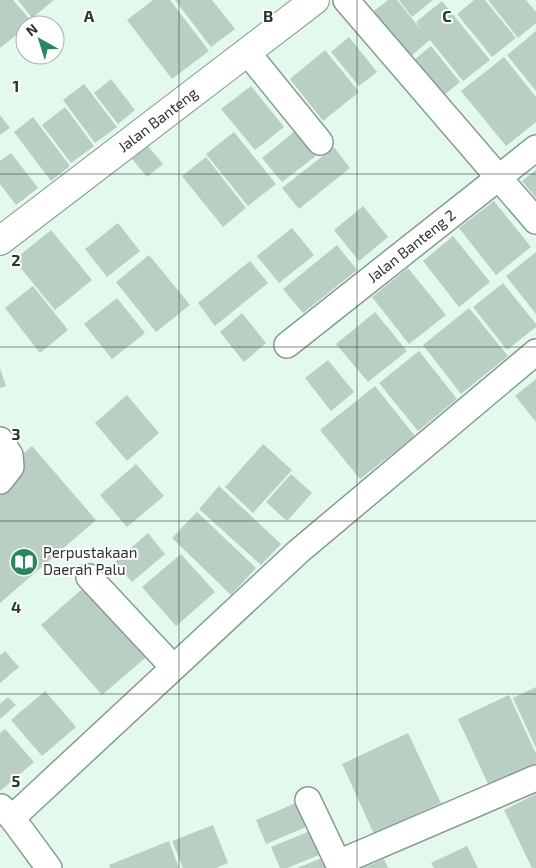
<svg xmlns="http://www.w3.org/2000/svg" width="536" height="868" viewBox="0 0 536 868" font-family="'Exo 2',sans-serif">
	<rect width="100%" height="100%" fill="#e3f9ec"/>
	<g fill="#bacfc3">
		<path d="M0 0H13L32 22 28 25H25V28L0 48Z"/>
		<path d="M18 0H54L32 18Z"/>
		<path d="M153 0H170L209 51 172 79 127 20Z"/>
		<path d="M175 0H212L235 29 211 47Z"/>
		<path d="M388 0H397L423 32 416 22 442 1 490 60 463 81 430 40 406 60 370 14Z"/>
		<path d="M399 0H433L412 17Z"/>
		<path d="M474 0H485L516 38 492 57 457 14Z"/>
		<path d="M488 0H526L536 12V23L518 38Z"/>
		<path d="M536 31V91L507 55Z"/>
		<path d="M349 37 377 72 359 86 331 52Z"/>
		<path d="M431 46 460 82 438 100 409 64Z"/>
		<path d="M325 50 359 92 323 121 290 79Z"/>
		<path d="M504 57 536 97V122L506 146 461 91Z"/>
		<path d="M111 79 135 110 118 124 94 93Z"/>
		<path d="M84 84 117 127 95 143 63 100Z"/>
		<path d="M251 86 284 127 255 150 221 109Z"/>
		<path d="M65 107 94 146 71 163 42 125Z"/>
		<path d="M0 115 10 128 0 135Z"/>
		<path d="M33 117 70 166 51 181 14 132Z"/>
		<path d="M295 131 316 156 282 182 262 158Z"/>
		<path d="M234 132 276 184 248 206 206 154Z"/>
		<path d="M148 146 163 164 147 177 132 159Z"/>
		<path d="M334 147 350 168 299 209 282 188Z"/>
		<path d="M11 153 38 188 16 205 0 184V161Z"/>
		<path d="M206 157 246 208 223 227 182 176Z"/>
		<path d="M536 170V198L522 181Z"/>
		<path d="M494 201 531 247 496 275 459 228Z"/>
		<path d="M363 206 388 237 359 261 334 230Z"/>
		<path d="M118 223 140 251 107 277 85 249Z"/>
		<path d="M292 228 314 255 279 283 257 256Z"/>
		<path d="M51 230 92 280 55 310 14 260Z"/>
		<path d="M453 236 490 282 459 307 423 261Z"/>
		<path d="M337 245 357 270 303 313 283 289Z"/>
		<path d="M536 252V314L506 276Z"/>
		<path d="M149 255 190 305 156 332 116 282Z"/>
		<path d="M250 261 268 283 215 326 198 303Z"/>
		<path d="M408 268 446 315 409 344 372 297Z"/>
		<path d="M503 283 536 324V327L507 350 473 307Z"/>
		<path d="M33 286 68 330 40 353 5 308Z"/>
		<path d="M117 298 145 333 112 359 84 324Z"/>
		<path d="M469 308 508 356 461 394 423 345Z"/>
		<path d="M375 312 407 351 368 382 336 344Z"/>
		<path d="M242 313 266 343 244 362 220 332Z"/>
		<path d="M419 351 457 399 418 431 379 383Z"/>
		<path d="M328 360 354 392 331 411 305 378Z"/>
		<path d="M0 368 6 386 0 388Z"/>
		<path d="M536 379V422L515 396Z"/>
		<path d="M375 386 415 436 360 479 320 430Z"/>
		<path d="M127 395 159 433 127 461 95 423Z"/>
		<path d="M263 444 292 470 253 513 225 487Z"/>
		<path d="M32 446 96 520 0 603V474Z"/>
		<path d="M136 464 164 496 127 527 100 495Z"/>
		<path d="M291 474 312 493 287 521 266 502Z"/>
		<path d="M219 486 281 544 261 565 199 509Z"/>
		<path d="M197 512 256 568 231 595 172 538Z"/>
		<path d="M148 533 165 554 132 582 115 562Z"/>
		<path d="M181 554 215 592 176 626 142 587Z"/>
		<path d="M89 583 150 654 102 695 41 625Z"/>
		<path d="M5 651 19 667 0 683V655Z"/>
		<path d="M536 687V748L513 698Z"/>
		<path d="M45 691 76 727 42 756 11 720Z"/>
		<path d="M509 695 536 754V764L489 786 458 719Z"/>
		<path d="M8 697 16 705 0 719V704Z"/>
		<path d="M5 729 34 762 0 791V733Z"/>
		<path d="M408 733 441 803 374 834 342 764Z"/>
		<path d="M536 794V868H532L504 810Z"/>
		<path d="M296 803 306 827 266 844 256 820Z"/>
		<path d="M213 825 228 863 216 868H183L172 841Z"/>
		<path d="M310 831 319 855 287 868H280L271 847Z"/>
		<path d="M169 841 179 868H110L109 865Z"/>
		<path d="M467 846 478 868H434L431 863Z"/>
		<path d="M322 858 326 868H297Z"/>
		<path d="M384 859 388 868H363Z"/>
	</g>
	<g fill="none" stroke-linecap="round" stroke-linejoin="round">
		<defs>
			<g id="street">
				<path d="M346 0 536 221"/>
				<path d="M247 52 320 142"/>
				<path id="s1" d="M287 345 536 148"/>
				<path d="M0 440 10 455 11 467 0 481"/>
				<path d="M89 577 173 667"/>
				<path d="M308 800 338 863 536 778"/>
				<path d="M1 807 12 818 49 868"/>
				<path d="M12 818 299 551 536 352"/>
			</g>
			<g id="secondary">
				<path id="s2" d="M0 241 315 0"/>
			</g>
		</defs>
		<use href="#street" stroke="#879b90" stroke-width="28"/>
		<use href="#secondary" stroke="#879b90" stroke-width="30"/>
		<use href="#street" stroke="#fff" stroke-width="25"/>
		<use href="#secondary" stroke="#fff" stroke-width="28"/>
	</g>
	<path fill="none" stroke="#2c3530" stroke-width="1" stroke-opacity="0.55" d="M179 0V868M357 0V868M0 174H536M0 347H536M0 521H536M0 694H536"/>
	<defs>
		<symbol id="library-disc" viewBox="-11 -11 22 22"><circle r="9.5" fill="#2a865c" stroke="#fff"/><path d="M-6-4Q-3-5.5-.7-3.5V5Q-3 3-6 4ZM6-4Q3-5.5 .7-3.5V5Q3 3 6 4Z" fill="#fff"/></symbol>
	</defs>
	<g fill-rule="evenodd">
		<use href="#library-disc" x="8" y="546" width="32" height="32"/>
	</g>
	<g text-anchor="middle" stroke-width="4" stroke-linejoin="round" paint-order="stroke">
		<g font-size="15" fill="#2c3530" stroke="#fff">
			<text dy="5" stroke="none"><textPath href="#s2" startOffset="199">Jalan Banteng</textPath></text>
			<text dy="5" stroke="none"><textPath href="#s1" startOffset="159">Jalan Banteng 2</textPath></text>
		</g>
		<g font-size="15" fill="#2c3530" stroke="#fff" text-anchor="start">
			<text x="43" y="558">Perpustakaan<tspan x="43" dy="17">Daerah Palu</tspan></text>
		</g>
	</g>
	<g font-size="16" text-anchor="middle" font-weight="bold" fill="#2c3530" stroke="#fff" stroke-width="4" stroke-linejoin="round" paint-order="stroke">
		<text x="89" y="22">A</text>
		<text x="268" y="22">B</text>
		<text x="447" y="22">C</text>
		<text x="16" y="92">1</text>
		<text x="16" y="266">2</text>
		<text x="16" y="440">3</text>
		<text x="16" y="613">4</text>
		<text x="16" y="787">5</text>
	</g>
	<g transform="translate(40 40) rotate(321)"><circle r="24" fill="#ffffff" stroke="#abaeac"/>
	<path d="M0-4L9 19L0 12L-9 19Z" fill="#2a865c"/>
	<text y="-8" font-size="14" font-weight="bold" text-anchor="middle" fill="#2c3530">N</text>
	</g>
</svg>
